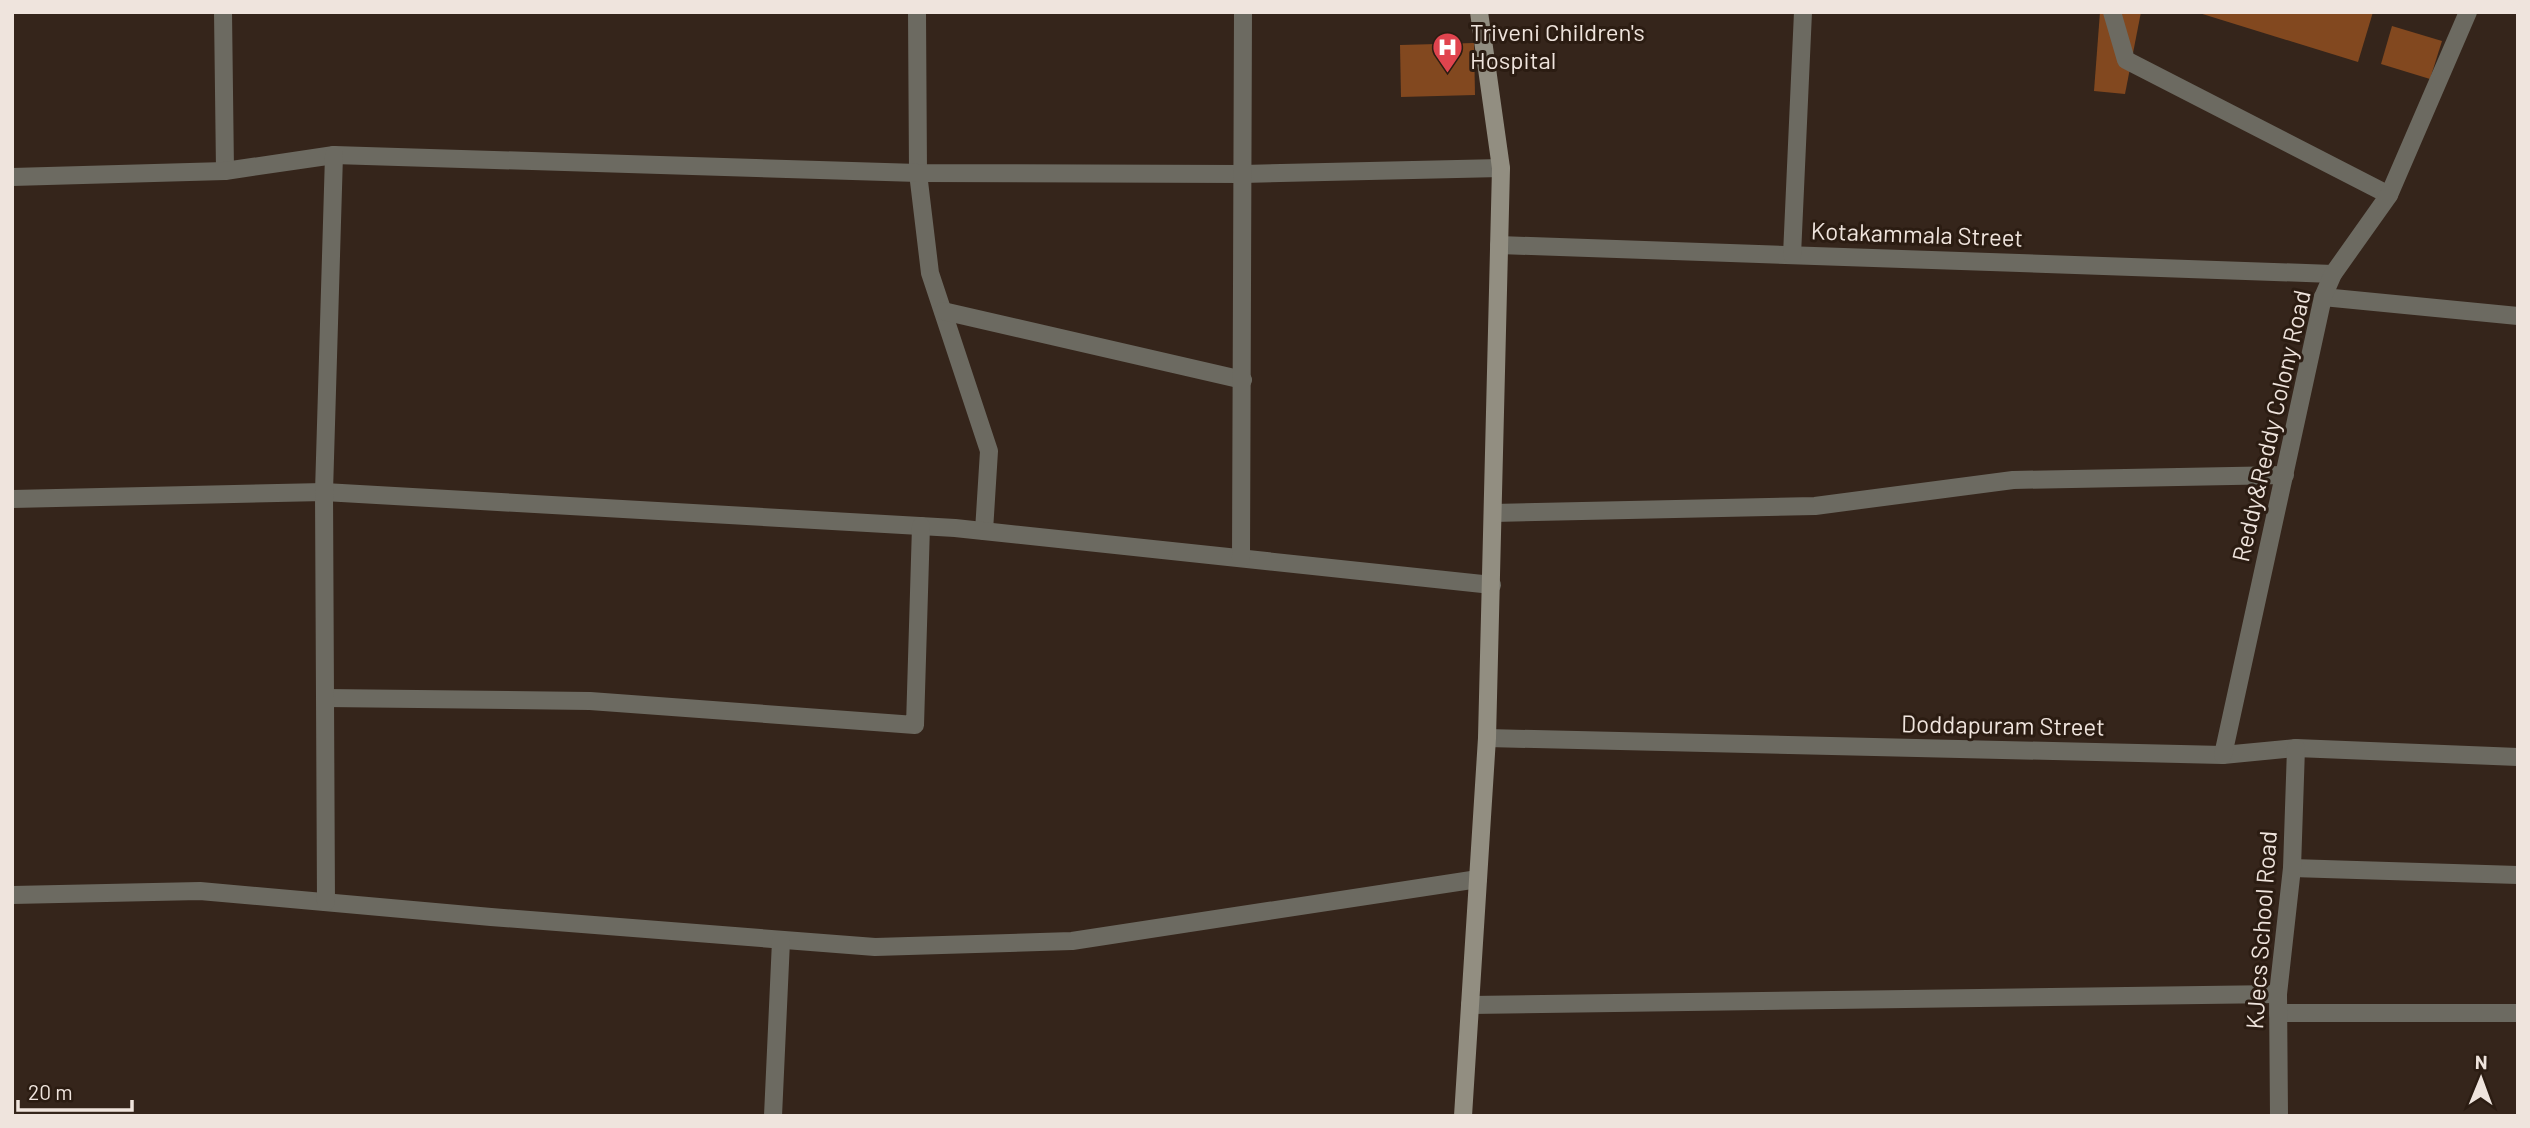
<svg xmlns="http://www.w3.org/2000/svg" width="2530" height="1128" viewBox="0 0 2530 1128" font-family="Barlow,sans-serif">
	<rect width="100%" height="100%" fill="#35251b"/>
	<g fill="#82481f">
		<path d="M2100 12H2141L2125 94 2094 91Z"/>
		<path d="M2196 12H2373L2358 62Z"/>
		<path d="M2392 26 2442 41 2430 79 2381 64Z"/>
		<path d="M1474 43 1475 95 1401 97 1400 45Z"/>
	</g>
	<g fill="none" stroke-linecap="round" stroke-linejoin="round">
		<g stroke="#6c6a61" stroke-width="18">
			<path d="M223 12 225 171"/>
			<path d="M917 12 918 173 930 273 989 451 984 531"/>
			<path d="M2112 12 2126 60 2389 195"/>
			<path d="M12 177 225 171 334 155 918 173 1243 174 1501 168"/>
			<path d="M1499 245 2333 274"/>
			<path d="M1792 255 1803 12"/>
			<path d="M2323 297 2518 316"/>
			<path d="M943 311 1243 380"/>
			<path d="M12 499 324 492 955 528 1492 585"/>
			<path d="M1493 513 1815 506 2013 480 2285 475"/>
			<path d="M1241 558 1243 12"/>
			<path d="M325 698 590 701 915 725 921 526"/>
			<path d="M1487 738 2223 755 2296 748 2518 757"/>
			<path d="M2223 755 2323 297 2333 274 2389 195 2468 12"/>
			<path d="M2292 868 2518 875"/>
			<path d="M12 895 200 891 491 917 875 947 1072 941 1478 879"/>
			<path d="M326 902 324 492 334 155"/>
			<path d="M1470 1005 2278 994"/>
			<path d="M2278 1013H2518"/>
			<path d="M773 1116 781 941"/>
			<path d="M2279 1116 2278 994 2292 868 2296 748"/>
		</g>
		<path stroke="#928e81" stroke-width="18" d="M1463 1116 1487 738 1501 168 1479 12"/>
	</g>
	<defs>
		<symbol id="hospital-pin" viewBox="-11 -11 22 30"><path d="M0 17L-7.5 6A9.5 9.5 0 1 1 7.5 6Z" fill="#e0444e" stroke="#2b1c12"/><path d="M-5-5h3v3.5h4V-5h3V5h-3V1.5h-4V5h-3Z" fill="#fff"/></symbol>
	</defs>
	<g fill-rule="evenodd">
		<use href="#hospital-pin" x="1430" y="30" width="35" height="47"/>
	</g>
	<g text-anchor="middle" stroke-width="6" stroke-linejoin="round" paint-order="stroke">
		<g font-size="24" fill="#efe4dd" stroke="#2b1c12" text-anchor="start">
			<text x="1470" y="41">Triveni Children's<tspan x="1470" dy="28">Hospital</tspan></text>
		</g>
		<g font-size="24" fill="#efe4dd" stroke="#2b1c12">
			<text transform="translate(1917 235) rotate(2)" y="8">Kotakammala Street</text>
			<text transform="translate(2272 426) rotate(-77)" y="8">Reddy&amp;Reddy Colony Road</text>
			<text transform="translate(2003 726) rotate(1)" y="8">Doddapuram Street</text>
			<text transform="translate(2262 930) rotate(-86)" y="8">KJecs School Road</text>
		</g>
	</g>
	<rect width="2530" height="1128" fill="none" stroke="#efe4dd" stroke-width="28"/>
	<g transform="translate(2481 1079) rotate(1)" stroke="#2b1c12" stroke-width="5" paint-order="stroke">
	<path d="M0-5L12 26L0 18L-12 26Z" fill="#efe4dd"/>
	<text y="-10" font-size="19" font-weight="bold" text-anchor="middle" fill="#efe4dd">N</text>
	</g>
	<path d="M18 1100v10h114v-10" fill="none" stroke="#efe4dd" stroke-width="3.5"/>
	<text x="28" y="1100" font-size="21" fill="#efe4dd" stroke="#2b1c12" stroke-width="5" paint-order="stroke">20 m</text>
</svg>
